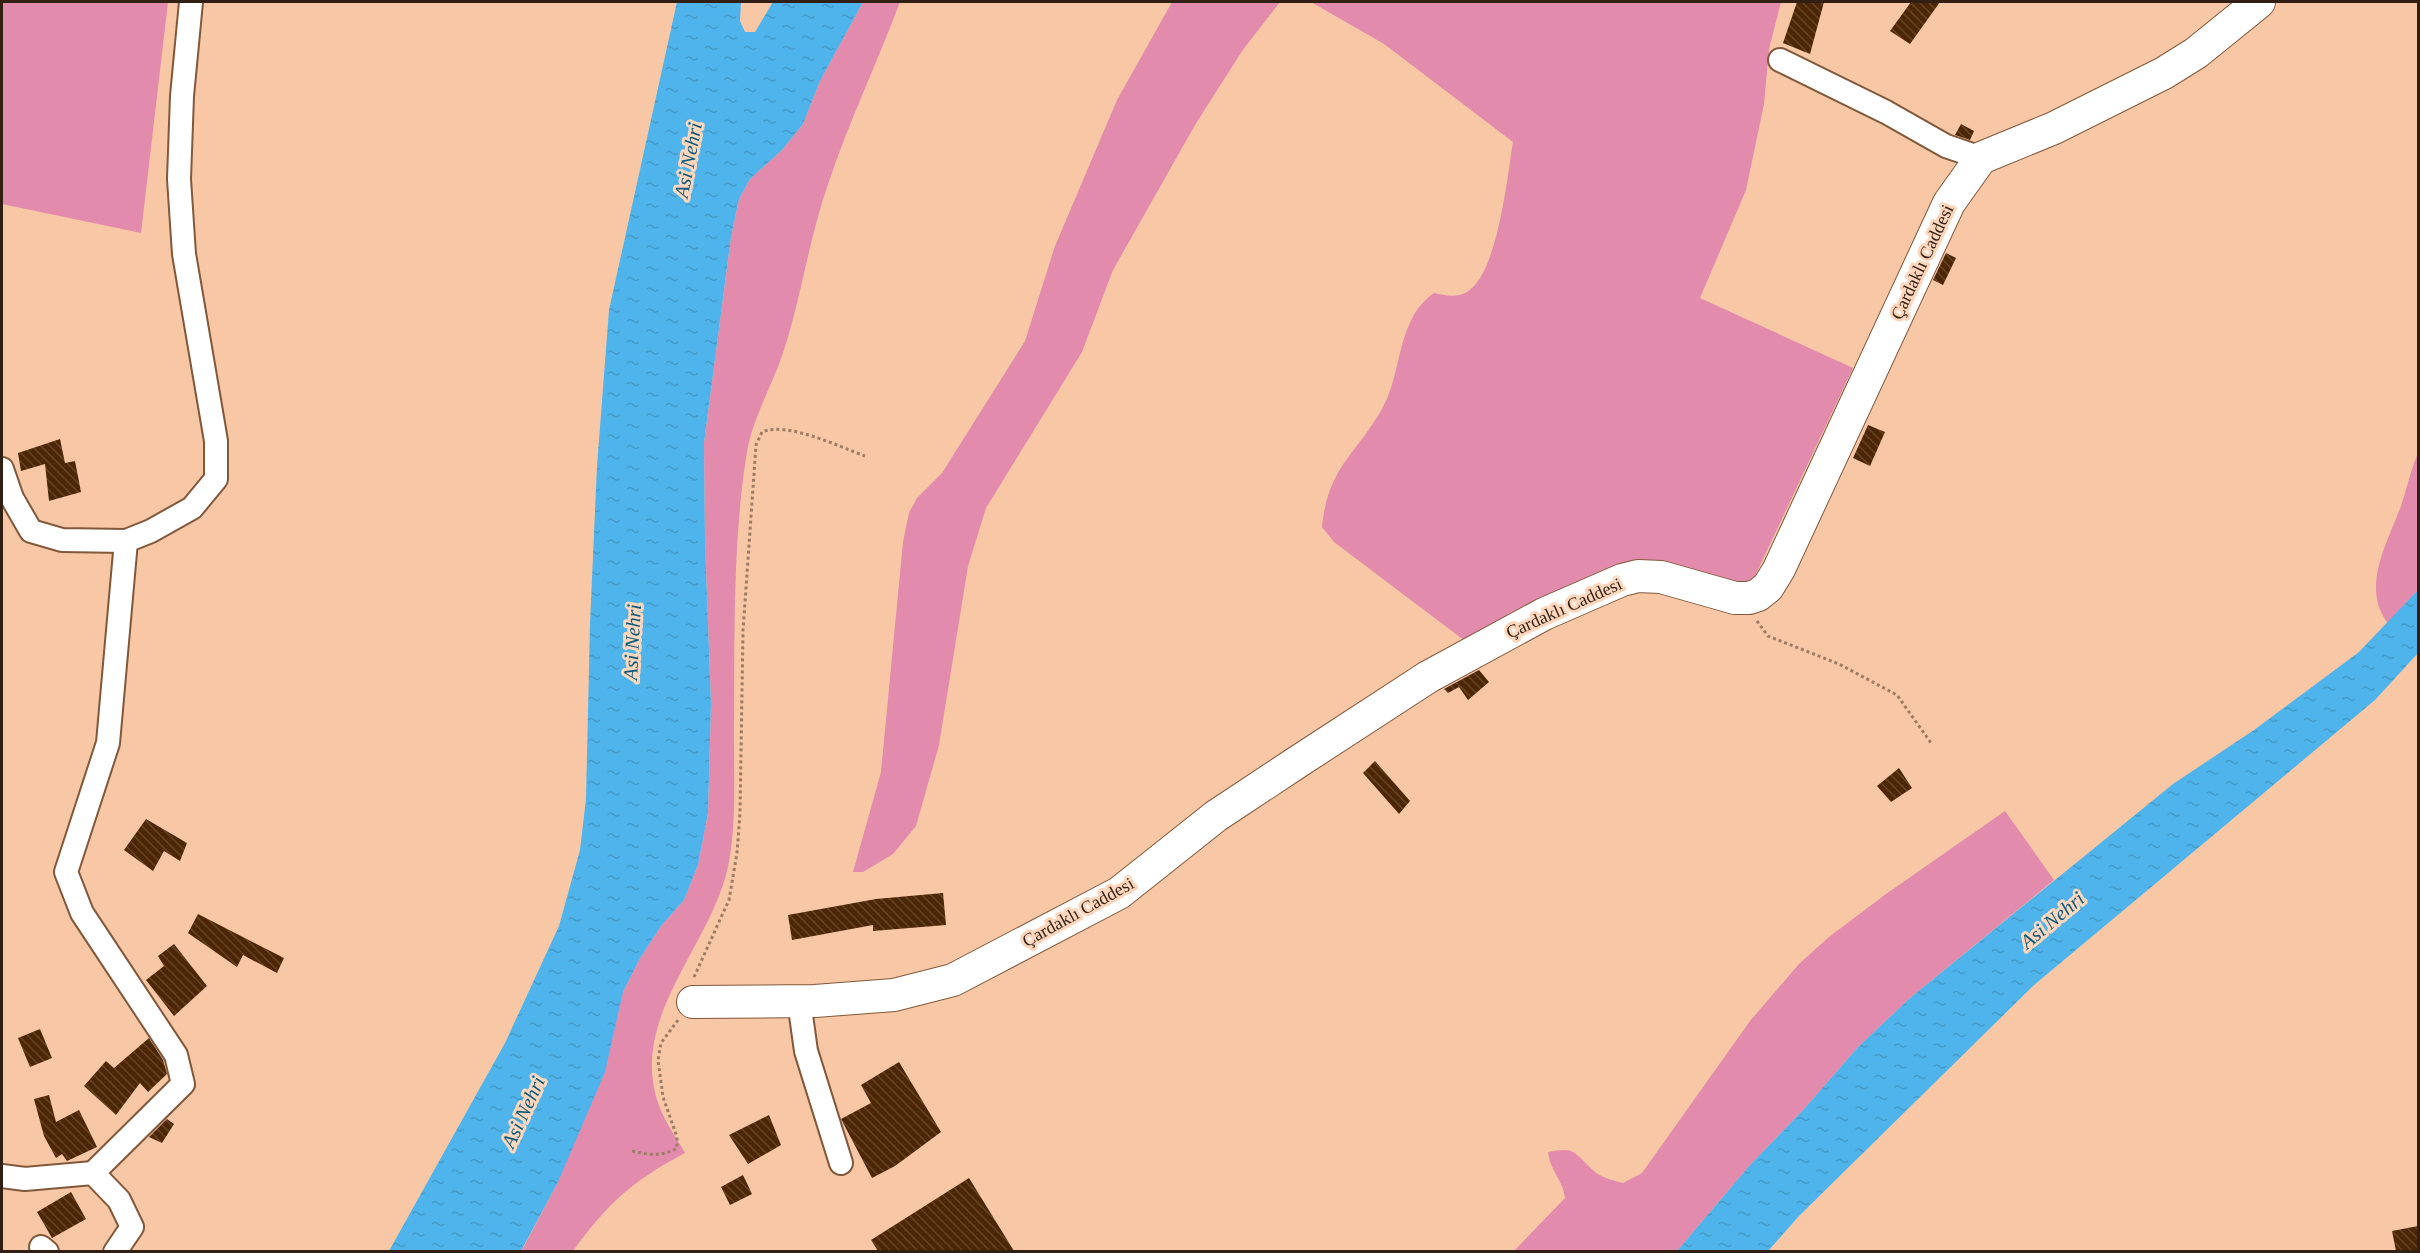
<svg xmlns="http://www.w3.org/2000/svg" width="2420" height="1253" viewBox="0 0 2420 1253" font-family="'Times New Roman',serif">
	<defs>
		<pattern id="water-ripples" width="26" height="14" patternUnits="userSpaceOnUse" patternTransform="scale(1.5)"><rect width="26" height="14" fill="#4eb4eb"/><path d="M2 4q2-2 4 0t4 0M15 11q2-2 4 0t4 0" fill="none" stroke="#449ac8"/></pattern>
		<pattern id="building-back-hatch" width="6" height="6" patternUnits="userSpaceOnUse" patternTransform="scale(1.5)"><rect width="6" height="6" fill="#4d2603"/><path d="M-1 5l2 2M0 0l6 6M5-1l2 2" fill="none" stroke="#644427"/></pattern>
	</defs>
	<rect width="100%" height="100%" fill="#f7c7a6"/>
	<g fill="#e38bad">
		<path d="M2 2H168L141 233 2 204Z"/>
		<path d="M863 2H900C877 63 848 124 827 187 809 240 801 297 784 350 772 387 751 420 746 458 732 549 735 644 734 736 734 775 736 817 730 856 718 940 630 1011 657 1100 663 1119 675 1136 685 1153 632 1181 608 1203 573 1251L521 1252 558 1182 623 992 639 960 661 926 684 900 698 865 708 813 711 704 705 542 704 443 731 237 739 199 750 179 782 150 803 124 820 81Z"/>
		<path d="M1172 2H1280L1242 51 1195 125 1113 270 1082 352 986 508 968 566 939 745 916 826 893 854 863 872H853L881 772 903 542 909 513 917 498 942 473 1025 341 1055 246 1117 100Z"/>
		<path d="M1311 2H1781L1769 49 1764 104 1746 190 1700 298 1853 368 1755 576 1743 585 1661 569 1469 644 1334 542 1322 527C1328 467 1355 456 1382 409 1403 373 1396 319 1434 293 1443 295 1456 298 1465 293 1498 277 1507 176 1513 142L1384 44Z"/>
		<path d="M2418 453V590L2388 623C2360 589 2388 541 2401 506 2407 488 2411 469 2418 453Z"/>
		<path d="M2005 811 2054 880 1910 998 1858 1047 1805 1108 1750 1165 1677 1251 1513 1252 1565 1198C1563 1180 1551 1173 1548 1152 1576 1146 1574 1153 1593 1170 1601 1178 1612 1180 1623 1183L1642 1173 1750 1021 1799 964 1829 937 1886 894Z"/>
	</g>
	<g fill="url(#water-ripples)">
		<path d="M677 2H741L740 21 745 32H755L773 2H863L820 81 803 124 782 150 750 179 739 199 731 237 704 443 705 542 711 704 708 813 698 865 684 900 661 926 639 960 623 992 605 1072 558 1182 521 1251H389L505 1043 559 926 580 850 586 799 590 624 597 466 609 310Z"/>
		<path d="M2418 590V653L2375 700 2034 985 1799 1216 1768 1251H1677L1750 1165 1805 1108 1858 1047 1910 998 2173 784 2254 730 2359 652Z"/>
	</g>
	<g fill="url(#building-back-hatch)">
		<path d="M1797 2H1824L1810 54 1783 43Z"/>
		<path d="M1911 2H1940L1910 44 1890 31Z"/>
		<path d="M1961 124 1974 131 1970 140 1955 135Z"/>
		<path d="M1946 253 1956 258 1943 285 1933 280Z"/>
		<path d="M1868 425 1885 432 1870 466 1853 458Z"/>
		<path d="M60 439 65 463 75 461 81 492 49 501 45 464 21 471 18 453Z"/>
		<path d="M1479 670 1489 682 1468 700 1459 687 1448 693 1444 689Z"/>
		<path d="M1375 761 1410 801 1399 814 1363 773Z"/>
		<path d="M1899 768 1912 788 1891 802 1877 786Z"/>
		<path d="M146 819 187 843 180 861 164 851 153 871 124 850Z"/>
		<path d="M943 893 946 925 873 931V925L792 940 788 915 876 899Z"/>
		<path d="M198 914 284 958 277 973 243 955 237 967 188 933Z"/>
		<path d="M174 944 207 986 174 1016 146 980 164 966 158 956Z"/>
		<path d="M40 1029 52 1058 30 1067 18 1038Z"/>
		<path d="M149 1038 163 1060 167 1074 148 1092 140 1083 116 1115 84 1086 106 1061 114 1068Z"/>
		<path d="M899 1062 941 1132 895 1166 872 1178 841 1119 871 1103 861 1085Z"/>
		<path d="M49 1095 56 1122 79 1110 97 1147 67 1161 62 1154 56 1158 44 1136 34 1099Z"/>
		<path d="M769 1115 781 1145 748 1164 729 1135Z"/>
		<path d="M167 1119 174 1124 162 1143 149 1137Z"/>
		<path d="M743 1175 752 1194 730 1205 721 1187Z"/>
		<path d="M969 1178 1014 1251H878L871 1240Z"/>
		<path d="M71 1192 86 1219 52 1238 37 1212Z"/>
		<path d="M2418 1226V1251H2396L2392 1231Z"/>
	</g>
	<g fill="none" stroke-linecap="round" stroke-linejoin="round">
		<defs>
			<g id="street">
				<path d="M1780 60 1886 112 1946 146 1981 158"/>
				<path d="M2 469 12 498 31 531 62 540 126 541"/>
				<path d="M799 1001 806 1051 841 1163"/>
				<path d="M2 1176 25 1179 93 1173"/>
				<path d="M41 1247 47 1252"/>
				<path d="M115 1252 132 1227 119 1200 93 1173 183 1084 176 1055 82 913 66 872 108 743 126 541 151 531 192 508 216 479V441L184 254 179 179 182 96 191 2"/>
			</g>
			<path id="secondary" d="M693 1002 815 1001 894 995 953 980 1119 893 1216 816 1296 763 1428 677 1544 614 1622 580 1638 576 1661 577 1735 598H1749L1758 595 1768 587 1779 569 1949 203 1981 158 2054 128 2164 73 2196 53 2259 2"/>
		</defs>
		<use href="#street" stroke="#82583b" stroke-width="26"/>
		<use href="#secondary" stroke="#82583b" stroke-width="34"/>
		<g stroke="#9e7c64" stroke-width="3" stroke-dasharray="3 3" stroke-linecap="butt">
			<path d="M1757 621 1768 636 1839 664 1897 695 1931 743"/>
			<path d="M694 977 729 900 737 853 740 813 743 631 756 445 762 432C787 421 840 447 865 456"/>
			<path d="M632 1151C650 1155 662 1157 677 1148V1137L663 1097 658 1060 661 1043 678 1020"/>
		</g>
		<use href="#street" stroke="#fff" stroke-width="22"/>
		<use href="#secondary" stroke="#fff" stroke-width="32"/>
	</g>
	<g text-anchor="middle" stroke-width="6" stroke-linejoin="round" paint-order="stroke">
		<g font-size="18" fill="#301f12" stroke="#fdd6bc">
			<text transform="translate(1922 262) rotate(-65)" y="6">Çardaklı Caddesi</text>
			<text transform="translate(1564 608) rotate(-24)" y="6">Çardaklı Caddesi</text>
			<text transform="translate(1078 912) rotate(-29)" y="6">Çardaklı Caddesi</text>
		</g>
		<g font-size="20" font-style="italic" fill="#05597d" stroke="#fdd6bc">
			<text transform="translate(688 160) rotate(-79)" y="7">Asi Nehri</text>
			<text transform="translate(632 642) rotate(-87)" y="7">Asi Nehri</text>
			<text transform="translate(2052 920) rotate(-40)" y="7">Asi Nehri</text>
			<text transform="translate(523 1112) rotate(-65)" y="7">Asi Nehri</text>
		</g>
	</g>
	<rect width="2420" height="1253" fill="none" stroke="#301f12" stroke-width="6"/>
</svg>
